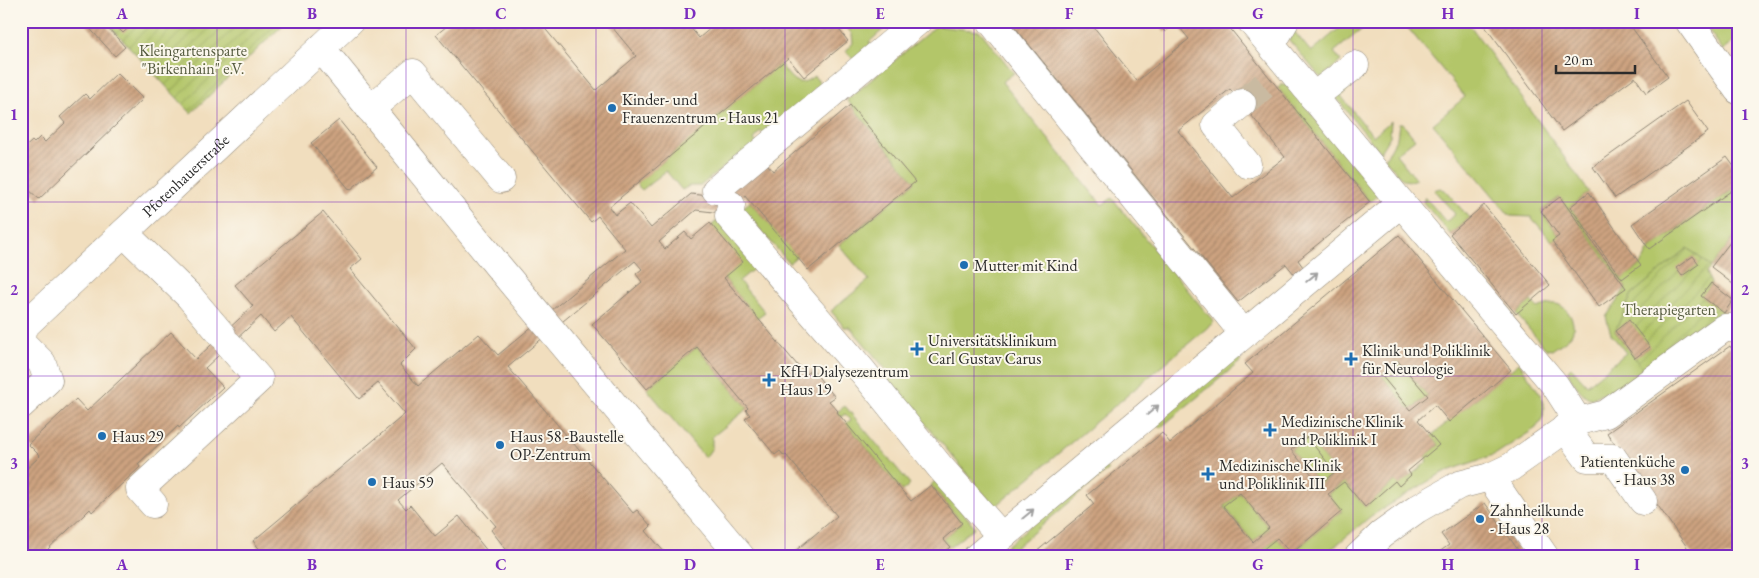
<svg xmlns="http://www.w3.org/2000/svg" width="1759" height="578" viewBox="0 0 1759 578" font-family="'EB Garamond',serif">
	<defs>
		<pattern id="garden-furrows" width="10" height="10" patternUnits="userSpaceOnUse" patternTransform="scale(1.25)"><rect width="10" height="10" fill="#b3c669"/><path d="M-1 1l2-2M0 10L10 0M9 11l2-2" fill="none" stroke="#9aaa5b"/></pattern>
		<pattern id="building-hatch" width="6" height="6" patternUnits="userSpaceOnUse" patternTransform="scale(1.25)"><rect width="6" height="6" fill="#cda380"/><path d="M-1 1l2-2M0 6l6-6M5 7l2-2" fill="none" stroke="#a78569"/></pattern>
	</defs>
	<rect width="100%" height="100%" fill="#fbf7ec"/>
	<filter id="ink" filterUnits="userSpaceOnUse"><feTurbulence type="fractalNoise" baseFrequency=".02" numOctaves="2"/><feDisplacementMap in="SourceGraphic" scale="10" xChannelSelector="R" yChannelSelector="G"/><feConvolveMatrix kernelMatrix="1 2 1 2 8 2 1 2 1" color-interpolation-filters="sRGB"/></filter>
	<filter id="wash" filterUnits="userSpaceOnUse"><feTurbulence type="fractalNoise" baseFrequency=".0096" numOctaves="4" result="noise"/><feDisplacementMap in="SourceGraphic" scale="20" xChannelSelector="R" yChannelSelector="G"/><feGaussianBlur stdDeviation="1.12" result="paint"/><feColorMatrix in="noise" values="0 0 0 0 0 0 0 0 0 0 0 0 0 0 0 0 0 1.4 0 .05"/><feComposite in="paint" operator="in"/></filter>
	<g filter="url(#wash)">
		<rect width="100%" height="100%" fill="#f1debe"/>
		<g fill="#b3c669" stroke="#6f784a">
			<path d="M841 21H893L869 42 874 49 857 64 846 51 853 43 852 34Z"/>
			<path d="M1348 21H1372L1334 52 1341 61 1321 78 1289 40V25L1311 52Z"/>
			<path d="M1402 21H1467L1589 192 1570 207 1622 279 1641 265 1649 249 1738 186V232L1711 267 1688 248 1615 331 1644 370 1606 399 1601 393C1598 395 1594 399 1590 398 1583 397 1568 376 1568 370L1571 367 1587 385 1626 353 1611 334 1606 317 1626 288 1560 197 1541 211 1559 236 1552 241 1531 217 1510 216 1433 124 1465 97Z"/>
			<path d="M1702 21H1738V39L1723 50Z"/>
			<path d="M936 26 980 31 1014 73 1002 82 1102 205 1112 198 1214 322 995 507 886 377 889 373 850 327H844L831 311 869 280 839 245 915 182 847 100Z"/>
			<path d="M780 64C791 78 797 90 814 76L827 91 769 138 760 131 754 140 760 147 728 164 700 186H689L682 190 666 171 642 190 636 184Z"/>
			<path d="M1354 77 1358 81 1341 96 1373 136 1391 121 1390 136 1380 152 1333 94Z"/>
			<path d="M1281 85H1288L1378 195 1370 202 1278 88Z"/>
			<path d="M1399 123H1402L1415 139 1396 154 1416 179 1410 181 1403 180 1385 159 1397 138Z"/>
			<path d="M1440 188 1445 190 1469 218 1450 234 1423 202 1425 197 1446 222 1455 214 1434 190Z"/>
			<path d="M750 202 797 256 789 263 742 208Z"/>
			<path d="M718 220 757 266 739 281 765 312 757 318 724 278 712 225Z"/>
			<path d="M1531 301 1538 308C1543 306 1550 303 1556 304 1568 306 1578 325 1571 335 1567 341 1557 346 1552 350L1546 349 1516 314Z"/>
			<path d="M697 347 748 408 712 437V448L705 458 647 389Z"/>
			<path d="M1236 355 1241 361 1160 428 1156 422Z"/>
			<path d="M1398 361 1428 396 1410 410 1381 375Z"/>
			<path d="M1519 363 1541 395 1544 407 1543 417 1536 428 1496 454 1442 473 1371 516 1322 557H1265L1261 551 1277 538 1291 554 1342 511 1328 494 1344 482 1365 507 1395 481 1399 485 1428 461 1425 456 1439 445 1431 436Z"/>
			<path d="M845 406 910 484 902 491 846 423 851 420 845 414 841 417 837 412Z"/>
			<path d="M1307 437 1335 472 1320 484 1291 450Z"/>
			<path d="M1103 464 1108 470 1004 557H999L997 554Z"/>
			<path d="M936 480 975 527 950 547 943 539 962 523 931 485Z"/>
			<path d="M1240 493 1269 528 1253 542 1224 506Z"/>
		</g>
		<g fill="url(#garden-furrows)" stroke="#6f784a">
			<path d="M105 21H287L191 113Z"/>
			<path d="M1688 248 1711 267 1706 273 1711 283 1702 296 1724 313 1644 370 1615 331 1632 294Z"/>
		</g>
		<g id="blocks">
			<g fill="url(#building-hatch)" fill-rule="evenodd">
				<path d="M83 21H102L125 47 115 56Z"/>
				<path d="M113 21H136L123 33 112 22Z"/>
				<path d="M453 21H546L542 25 596 90 636 56 607 21H685L699 38 719 21H832L848 41 804 77 788 58 609 207 615 215 630 203 651 228 691 194 719 197 764 160 773 171 850 105 915 182 808 270 744 195 722 213 696 210 659 242 665 249 685 232 691 239 710 223 743 262 724 278 798 366 799 365 806 374 812 369 823 383 835 397 829 401 838 411 837 412 902 491 911 501 931 485 962 523 943 539 950 547 939 557H788L837 516 786 455 784 456 780 451 775 455 745 419 750 415 746 410 748 408 697 347 647 389 592 324 642 282 636 274 642 269 635 261 508 367 633 513 637 510 651 526 646 531 666 554 664 557H520L518 555 512 557 491 530 496 526 442 463 398 500 406 509 410 505 435 536 459 516 492 557H266L253 541 405 414 378 383 359 399 291 317 274 332 261 316 205 368 223 387 179 428 178 426 138 464 140 467 92 512 90 509 85 514 48 549 50 551 44 557H21V474L40 456 28 444 76 399 87 411 171 332 196 359 253 306 235 285 323 212 362 259 350 269 416 349 400 365 418 386 479 334 498 355 625 249 598 216 591 222 436 35Z"/>
				<path d="M1010 21H1089L1137 81 1189 39 1176 23 1165 32 1157 21H1224L1370 202 1298 260 1303 267 1294 274 1286 264 1238 302ZM1230 89 1285 157 1233 198 1178 131Z"/>
				<path d="M1481 21H1627L1668 77 1646 93 1635 77 1562 131Z"/>
				<path d="M117 73 143 99 39 199 28 189 21 196V151L32 141 34 143 40 137 45 142 65 123 60 117 85 94 90 99Z"/>
				<path d="M1686 101 1708 132 1615 198 1593 167Z"/>
				<path d="M339 120 377 167 350 190 311 143Z"/>
				<path d="M1727 157 1738 172V186L1649 249 1632 224Z"/>
				<path d="M1589 192 1641 265 1622 279 1570 207Z"/>
				<path d="M1560 197 1626 288 1599 307 1552 241 1559 236 1541 211Z"/>
				<path d="M1484 205 1550 285 1516 314 1450 234Z"/>
				<path d="M1738 232V288L1711 267Z"/>
				<path d="M1399 235 1511 370 1449 422 1435 405 1418 420 1439 445 1408 471 1411 475 1399 486 1395 481 1365 507 1344 482 1328 494 1342 511 1291 554 1277 538 1261 551 1265 557H1030L1094 504 1087 495 1162 433 1170 443 1253 373 1245 364ZM1398 361 1428 396 1410 410 1381 375ZM1307 437 1335 472 1320 484 1291 450ZM1240 493 1269 528 1253 542 1223 506Z"/>
				<path d="M1693 256 1699 264 1682 276 1676 268Z"/>
				<path d="M1711 283 1733 300 1724 313 1701 296Z"/>
				<path d="M1629 320 1650 347 1635 358 1615 331Z"/>
				<path d="M1730 346 1738 358V557H1694L1607 433Z"/>
				<path d="M1485 503 1523 557H1432L1449 545 1441 534Z"/>
			</g>
		</g>
	</g>
	<g filter="url(#ink)">
		<use href="#blocks" fill-opacity="0" stroke="#8e8474" stroke-width="1"/>
		<g fill="none" stroke-linecap="round" stroke-linejoin="round">
			<path stroke="#c9baa1" stroke-width="28" stroke-dasharray="28 14" stroke-linecap="butt" d="M1242 103 1271 80"/>
			<defs>
				<g id="minor">
					<path d="M991 21 1244 334"/>
					<path d="M1251 21 1401 203 1555 385 1573 413 1575 422"/>
					<path d="M1689 21 1738 90"/>
					<path d="M1271 45 1285 21"/>
					<path d="M321 48 498 266 741 557"/>
					<path d="M1313 97 1355 65"/>
					<path d="M1242 103 1216 125 1247 164"/>
					<path d="M370 109 413 73 501 179"/>
					<path d="M716 190 918 21"/>
					<path d="M731 205 729 216 864 373 940 467 1001 536"/>
					<path d="M124 233 189 296 222 335"/>
					<path id="s1" d="M21 329 350 21"/>
					<path d="M21 342 42 363 48 380 21 405"/>
					<path d="M1565 428 1587 458H1613L1643 501"/>
					<path d="M1490 477 1545 557"/>
					<path d="M153 504 140 489 259 379 229 345"/>
					<path d="M977 557 1401 203"/>
					<path d="M1358 557 1381 535 1417 509 1459 485 1490 477 1511 467 1575 422 1606 414 1724 328H1738"/>
				</g>
			</defs>
			<use href="#minor" stroke="#8e8474" stroke-width="29"/>
			<use href="#minor" stroke="#fff" stroke-width="28"/>
		</g>
		<defs><path id="oneway-shaft" d="M-6 0H5M1.5-3L5.5 0L1.5 3" fill="none" stroke-width="1.6" stroke-linecap="round" stroke-linejoin="round" transform="scale(1.25)"/></defs>
		<g stroke="#a0a0a0">
			<use href="#oneway-shaft" transform="translate(1312 277) rotate(-40)"/>
			<use href="#oneway-shaft" transform="translate(1153 410) rotate(-40)"/>
			<use href="#oneway-shaft" transform="translate(1028 514) rotate(-40)"/>
		</g>
	</g>
	<path fill="none" stroke="#7b2cbf" stroke-width="1" stroke-opacity="0.55" d="M217 21V557M406 21V557M596 21V557M785 21V557M974 21V557M1164 21V557M1353 21V557M1542 21V557M21 202H1738M21 376H1738"/>
	<g fill="#1f6fb2" stroke="#fbf7ec" stroke-width="2">
		<circle cx="612" cy="108" r="5"/>
		<circle cx="964" cy="265" r="5"/>
		<path d="M914.5 341.5h5v5h5v5h-5v5h-5v-5h-5v-5h5z"/>
		<path d="M1348.5 351.5h5v5h5v5h-5v5h-5v-5h-5v-5h5z"/>
		<path d="M766.5 372.5h5v5h5v5h-5v5h-5v-5h-5v-5h5z"/>
		<path d="M1267.5 422.5h5v5h5v5h-5v5h-5v-5h-5v-5h5z"/>
		<circle cx="102" cy="436" r="5"/>
		<circle cx="500" cy="445" r="5"/>
		<circle cx="1685" cy="470" r="5"/>
		<path d="M1205.5 466.5h5v5h5v5h-5v5h-5v-5h-5v-5h5z"/>
		<circle cx="372" cy="482" r="5"/>
		<circle cx="1480" cy="519" r="5"/>
	</g>
	<g text-anchor="middle" stroke-width="4" stroke-linejoin="round" paint-order="stroke">
		<g font-size="16" fill="#545a3e" stroke="#fbf7ec">
			<text x="193" y="56">Kleingartensparte<tspan x="193" dy="18">"Birkenhain" e.V.</tspan></text>
			<text x="1669" y="315">Therapiegarten</text>
		</g>
		<g font-size="16" fill="#2b2b2b" stroke="#fbf7ec" text-anchor="start">
			<text x="622" y="105">Kinder- und<tspan x="622" dy="18">Frauenzentrum - Haus 21</tspan></text>
			<text x="974" y="271">Mutter mit Kind</text>
			<text x="928" y="346">Universitätsklinikum<tspan x="928" dy="18">Carl Gustav Carus</tspan></text>
			<text x="1362" y="356">Klinik und Poliklinik<tspan x="1362" dy="18">für Neurologie</tspan></text>
			<text x="780" y="377">KfH Dialysezentrum<tspan x="780" dy="18">Haus 19</tspan></text>
			<text x="1281" y="427">Medizinische Klinik<tspan x="1281" dy="18">und Poliklinik I</tspan></text>
			<text x="112" y="442">Haus 29</text>
			<text x="510" y="442">Haus 58 -Baustelle<tspan x="510" dy="18">OP-Zentrum</tspan></text>
			<text x="1675" y="467" text-anchor="end">Patientenküche<tspan x="1675" dy="18">- Haus 38</tspan></text>
			<text x="1219" y="471">Medizinische Klinik<tspan x="1219" dy="18">und Poliklinik III</tspan></text>
			<text x="382" y="488">Haus 59</text>
			<text x="1490" y="516">Zahnheilkunde<tspan x="1490" dy="18">- Haus 28</tspan></text>
		</g>
		<g font-size="16" fill="#2b2b2b" stroke="#fbf7ec">
			<text dy="6" stroke="none"><textPath href="#s1" startOffset="225">Pfotenhauerstraße</textPath></text>
		</g>
	</g>
	<rect width="1759" height="578" fill="none" stroke="#fbf7ec" stroke-width="55"/>
	<path d="M1556 65v8h79v-8" fill="none" stroke="#2b2b2b" stroke-width="2.5"/>
	<text x="1564" y="65" font-size="15" fill="#2b2b2b" stroke="#fbf7ec" stroke-width="4" paint-order="stroke">20 m</text>
	<rect x="28" y="28" width="1704" height="522" fill="none" stroke="#7b2cbf" stroke-width="2"/>
	<g font-size="16" text-anchor="middle" font-weight="bold" fill="#7b2cbf">
		<text x="122" y="19">A</text>
		<text x="312" y="19">B</text>
		<text x="501" y="19">C</text>
		<text x="690" y="19">D</text>
		<text x="880" y="19">E</text>
		<text x="1069" y="19">F</text>
		<text x="1258" y="19">G</text>
		<text x="1448" y="19">H</text>
		<text x="1637" y="19">I</text>
		<text x="14" y="120">1</text>
		<text x="1745" y="120">1</text>
		<text x="14" y="295">2</text>
		<text x="1745" y="295">2</text>
		<text x="14" y="469">3</text>
		<text x="1745" y="469">3</text>
		<text x="122" y="570">A</text>
		<text x="312" y="570">B</text>
		<text x="501" y="570">C</text>
		<text x="690" y="570">D</text>
		<text x="880" y="570">E</text>
		<text x="1069" y="570">F</text>
		<text x="1258" y="570">G</text>
		<text x="1448" y="570">H</text>
		<text x="1637" y="570">I</text>
	</g>
</svg>
